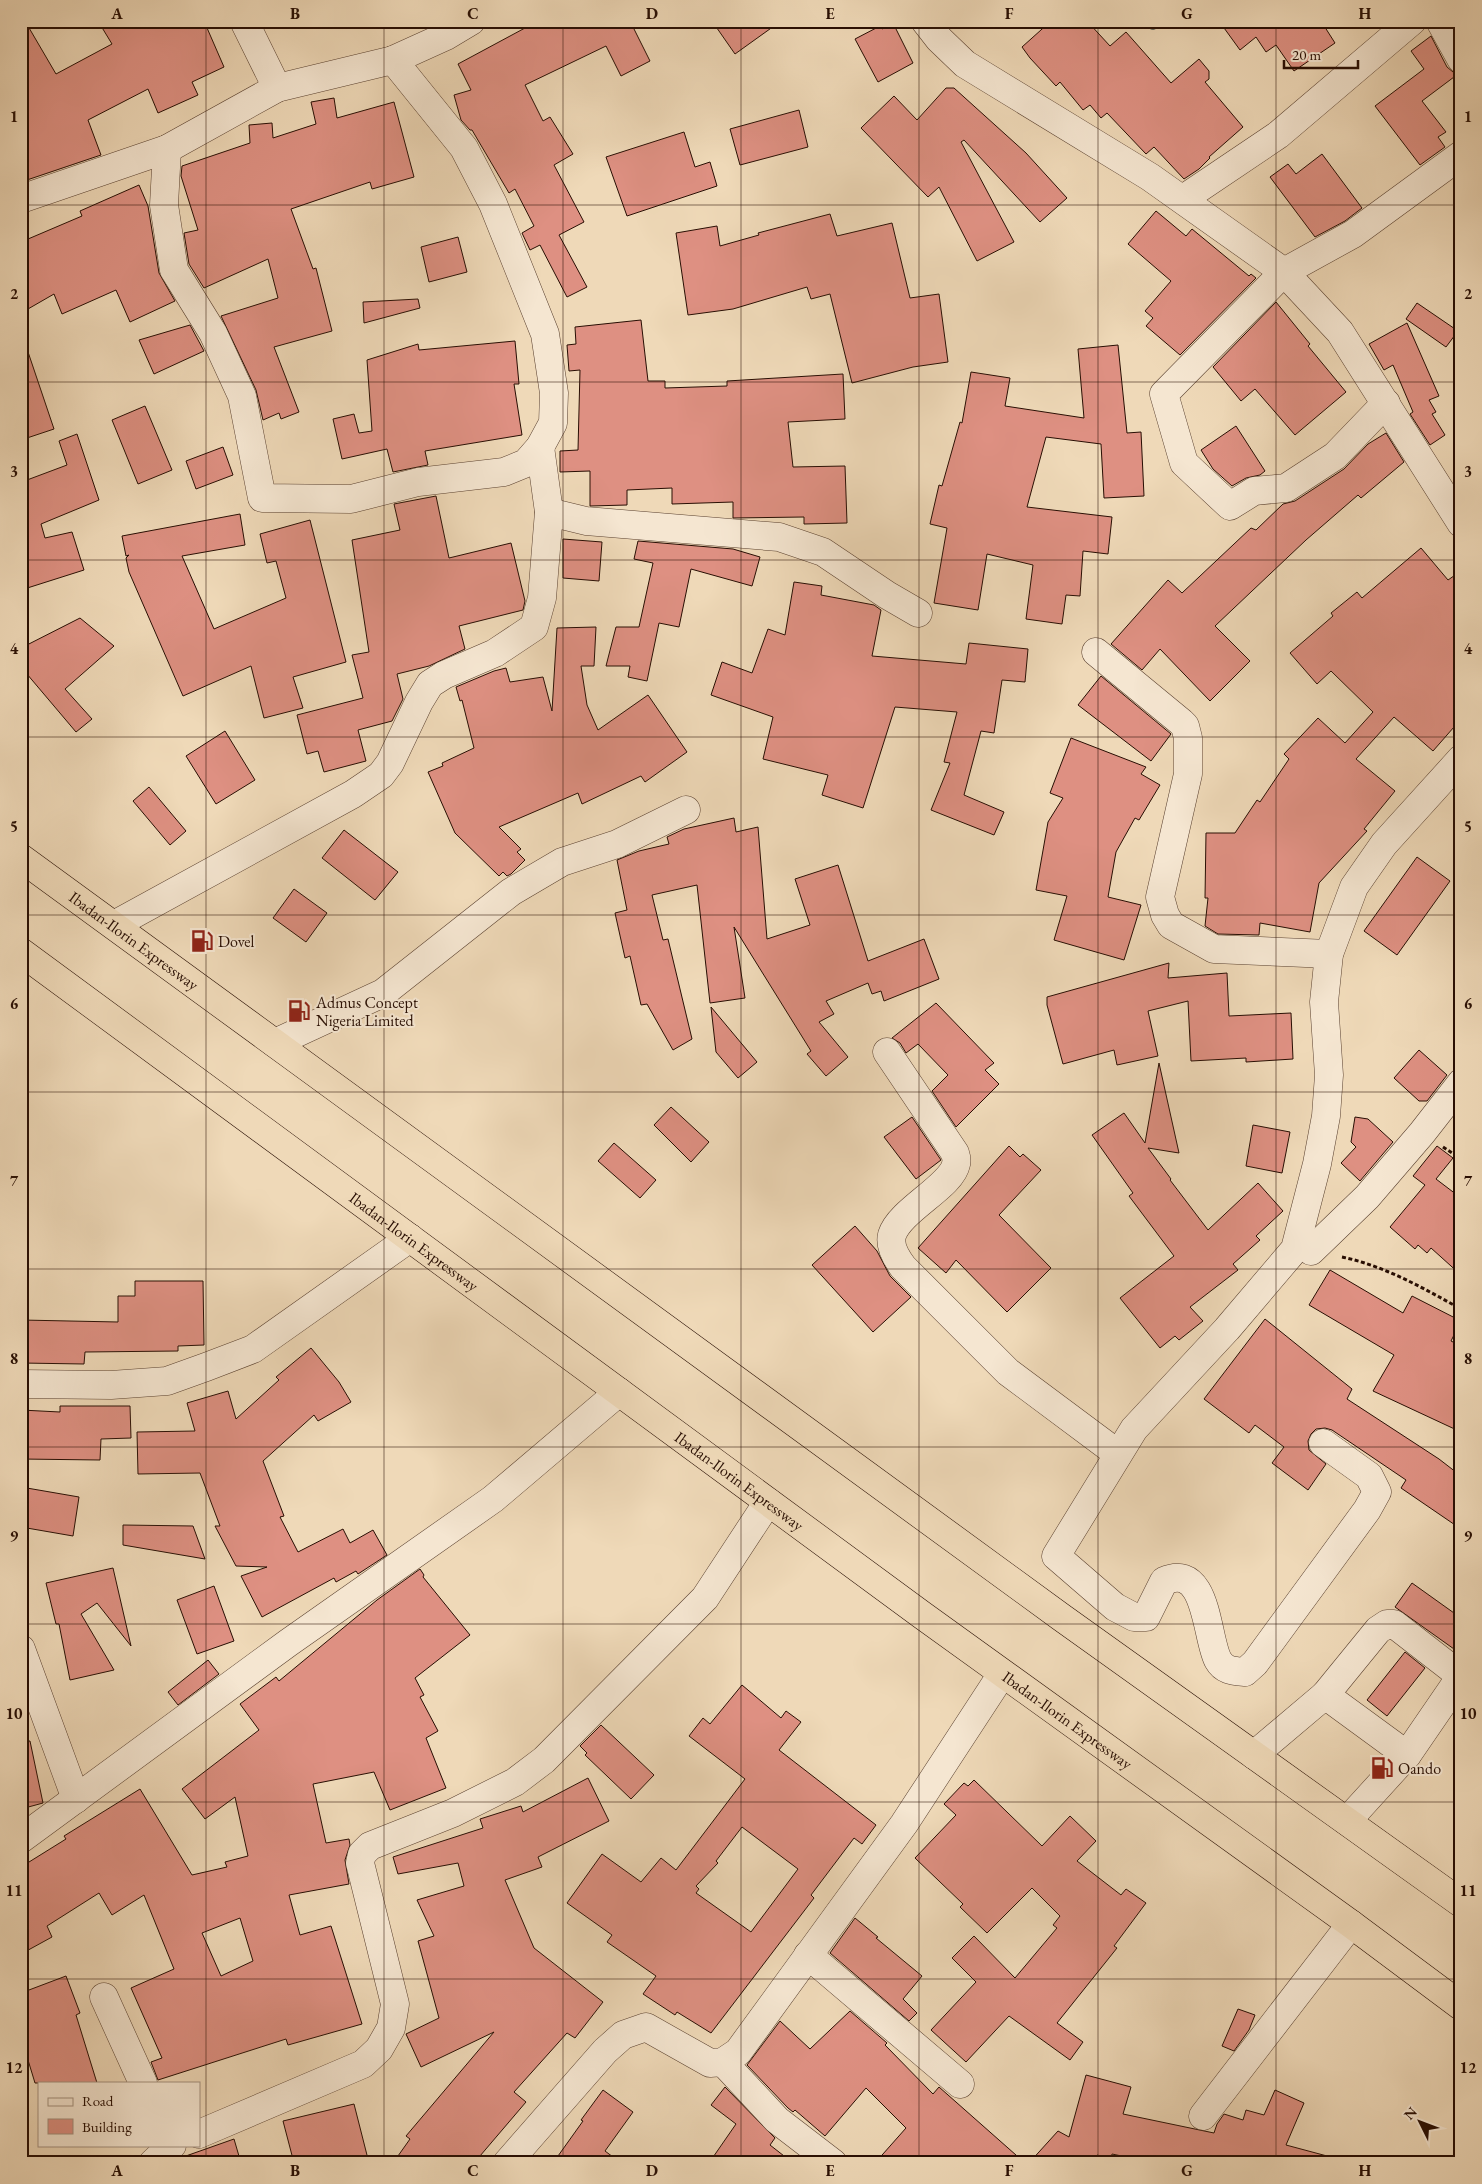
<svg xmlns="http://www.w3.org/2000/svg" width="1482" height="2184" viewBox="0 0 1482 2184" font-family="'EB Garamond',serif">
	<rect width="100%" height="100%" fill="#efd9b8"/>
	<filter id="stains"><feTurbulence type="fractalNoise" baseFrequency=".004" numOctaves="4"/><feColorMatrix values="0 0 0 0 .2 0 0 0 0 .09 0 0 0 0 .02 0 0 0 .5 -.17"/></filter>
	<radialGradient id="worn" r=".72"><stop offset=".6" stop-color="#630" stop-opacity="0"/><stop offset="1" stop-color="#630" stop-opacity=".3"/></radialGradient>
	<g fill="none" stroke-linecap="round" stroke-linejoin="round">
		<path stroke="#6c756d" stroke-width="8" d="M1152 21 1153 26"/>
	</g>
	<g fill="#de9082" stroke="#280e03" fill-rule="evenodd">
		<path d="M21 21H25L56 74 112 44 98 21H204L224 67 192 82 198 95 158 113 148 89 88 120 101 155 21 182Z"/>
		<path d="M538 21H630L650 61 621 76 606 46 525 85 543 121 550 117 573 154 554 165 584 222 559 235 587 287 567 297 540 245 530 250 522 233 534 226 515 189 509 193 472 130H470L461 120 454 95 471 90 458 64Z"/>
		<path d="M712 21H781L735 54Z"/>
		<path d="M1051 21H1087L1110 46 1126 32 1171 83 1199 59 1209 71V79L1205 82 1243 127 1209 157 1210 158 1199 169 1184 179 1154 147 1146 154 1107 113 1101 118 1090 105 1083 110 1060 82 1056 86 1030 58 1022 47Z"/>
		<path d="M1219 21H1321L1335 43 1294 71 1276 45 1266 52 1256 37 1240 50Z"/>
		<path d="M893 23 913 63 878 82 855 39 880 26 882 29Z"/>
		<path d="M1431 36 1447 67 1453 72 1458 74 1422 101 1446 132 1438 137 1445 147 1420 165 1375 106 1424 69 1411 51Z"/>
		<path d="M946 88H954L1026 153 1067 198 1040 222 964 140 961 142 1014 242 977 261 939 187 928 197 861 128 894 96 917 120Z"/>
		<path d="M334 98 337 118 394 102 414 177 372 189 370 182 291 209 313 269 316 268 332 331 274 347 299 412 281 419 279 413 263 420 256 390 221 316 278 298 268 259 204 288 189 264 184 233 198 230 181 176 182 166 250 143 249 125 272 123 273 138 316 124 311 102Z"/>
		<path d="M799 110 808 147 740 165 730 129Z"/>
		<path d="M684 132 695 167 710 162 717 186 627 216 606 157Z"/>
		<path d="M1322 154 1362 208 1345 221 1315 237 1270 177 1288 164 1296 174Z"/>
		<path d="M139 185 148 206 159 273 175 301 130 322 116 290 62 314 54 294 21 313V242L82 216 80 211Z"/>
		<path d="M1156 211 1186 236 1192 229 1249 276 1251 274 1256 278 1180 355 1146 326 1153 318 1145 311 1171 281 1128 244Z"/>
		<path d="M830 214 837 236 892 223 910 298 939 294 948 362 913 367 852 383 830 294 811 299 807 287 733 309 688 315 676 233 717 226 720 246 759 235 758 233Z"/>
		<path d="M458 237 467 272 429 282 421 247Z"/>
		<path d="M418 299 420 308 364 323 363 302Z"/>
		<path d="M1276 302 1310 344 1308 346 1346 392 1295 435 1255 389 1241 401 1213 367Z"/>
		<path d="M1417 303 1458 331 1446 347 1406 319Z"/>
		<path d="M641 320 648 381H665V388L727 386V381L843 374 845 419 788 422 793 467 845 466 847 523 804 524V517L733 518V502L672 504V488L627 490V505L590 506V471L560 472V451L578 450 580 370 569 371 567 345 576 344 575 327Z"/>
		<path d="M1407 323 1439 396 1429 400 1436 412 1432 414 1445 435 1430 445 1410 414 1413 412 1393 365 1384 370 1369 344Z"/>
		<path d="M190 325 204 351 154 374 139 340Z"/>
		<path d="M515 341 519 384H514L522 435 425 451 428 465 393 472 387 449 342 459 333 419 354 414 359 433 372 431 367 360 418 344 419 350Z"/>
		<path d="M21 343H25L54 429 21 440Z"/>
		<path d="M1118 345 1127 433 1141 432 1144 496 1104 498 1101 444 1046 437 1027 507 1112 517 1108 554 1083 551 1080 596 1066 595 1062 624 1026 619 1033 565 987 554 978 610 934 603 947 528 930 524 939 485 942 486 960 422 962 423 971 372 1010 378 1005 406 1084 418 1078 349Z"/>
		<path d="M145 406 172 470 138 484 112 420Z"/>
		<path d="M1236 426 1265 471 1260 475 1246 478 1232 486 1213 469 1201 450Z"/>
		<path d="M1386 433 1404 462 1361 498 1358 495 1306 540 1215 626 1250 661 1210 701 1160 649 1142 670 1111 644 1168 580 1182 593 1251 528 1256 530 1283 504 1295 501 1344 469 1368 444Z"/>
		<path d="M77 434 99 500 41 524 45 538 72 532 84 570 21 590V476H26L27 480 67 465 59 441Z"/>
		<path d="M223 447 233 475 196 489 186 461Z"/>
		<path d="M436 496 449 558 511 543 525 601 523 610 459 626 465 649 429 666 397 674 403 699 392 721 358 730 366 761 324 772 318 751 307 754 297 715 363 698 352 655 369 652 352 540 400 530 394 504Z"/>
		<path d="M240 514 245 545 182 556 214 629 286 598 276 561 267 563 260 534 310 520 346 662 293 677 303 708 264 718 251 666 183 696 129 572 126 558 129 555 126 556 122 536Z"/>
		<path d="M563 539 602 542 599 581 563 578Z"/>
		<path d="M638 541 733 549 760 557 752 586 691 569 679 627 659 623 647 681 628 677 630 666H606L616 627H639L653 563 634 559Z"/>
		<path d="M1421 548 1448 580 1461 571V719L1433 751 1394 717 1356 759 1395 791 1364 829 1367 831 1319 883 1310 932 1260 923 1259 935 1218 934 1205 926 1208 898H1205L1206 833H1235L1257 800 1260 802 1289 759 1284 754 1318 718 1345 743 1373 712 1331 671 1317 684 1290 653 1333 616 1331 613 1357 592 1362 598Z"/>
		<path d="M794 582 822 586 821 595 874 605 881 610 872 656 966 664 969 643 1028 649 1025 682 1002 680 994 733 981 731 964 795 1004 812 994 835 931 810 950 763 944 762 957 712 895 707 863 808 822 795 828 775 763 759 773 717 711 695 722 662 752 673 768 629 785 635Z"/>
		<path d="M80 618 114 646 65 689 92 719 76 732 21 667V648Z"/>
		<path d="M596 627 594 666H581L587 705 598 730 648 695 687 752 645 782 641 776 582 804 578 793 499 827 521 849 517 852 525 860 511 874 507 876 503 872 499 876 455 833 428 772 443 766 442 763 474 748 462 700 460 701 456 687 494 671 506 668 510 682 543 677 552 711 557 628Z"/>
		<path d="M1101 676 1171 734 1151 761 1078 705Z"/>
		<path d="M225 731 255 780 216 804 186 756Z"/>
		<path d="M1071 738 1146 767 1141 774 1160 785 1139 820 1135 818 1116 852 1108 897 1141 905 1124 960 1054 940 1067 896 1036 890 1048 822 1063 798 1050 793Z"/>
		<path d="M149 787 186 831 170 845 133 801Z"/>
		<path d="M734 818 736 832 758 827 767 939 810 925 795 879 838 865 868 961 924 939 939 979 884 1001 881 991 872 994 868 983 826 1001 834 1014 819 1022 848 1057 826 1076 807 1054 811 1051 734 927 745 998 710 1003 697 885 652 895 663 940 668 939 692 1039 673 1050 647 1004 641 1005 630 956 625 958 615 913 627 910 617 860 639 851 669 844 667 837 684 829Z"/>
		<path d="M344 830 398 872 375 900 322 858Z"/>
		<path d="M1417 857 1450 881 1397 955 1364 931Z"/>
		<path d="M294 889 327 913 306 942 273 918Z"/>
		<path d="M1169 963 1168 978 1227 973 1229 1016 1291 1013 1293 1059 1246 1062V1058L1191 1061 1188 1001 1148 1011 1158 1056 1117 1065 1114 1050 1063 1064 1047 1005V997Z"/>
		<path d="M936 1003 994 1063 985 1070 999 1084 956 1127 932 1091 948 1075 918 1044 906 1053 900 1043 892 1038Z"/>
		<path d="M711 1007 757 1062 738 1078 716 1052Z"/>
		<path d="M1419 1050 1447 1075 1427 1101H1419L1394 1078Z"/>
		<path d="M1159 1063 1179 1153 1148 1148 1171 1179 1170 1180 1208 1230 1258 1183 1283 1211 1256 1236 1260 1240 1233 1264 1238 1270 1190 1307 1203 1321 1179 1340 1175 1336 1160 1348 1120 1298 1174 1256 1129 1196 1133 1193 1092 1135 1124 1113 1145 1143Z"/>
		<path d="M671 1107 709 1142 691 1162 654 1125Z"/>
		<path d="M912 1117 941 1160 916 1179 884 1137Z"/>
		<path d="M1355 1117 1368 1119 1393 1142 1360 1181 1341 1163 1356 1147 1351 1142Z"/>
		<path d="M1253 1125 1290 1132 1282 1173 1246 1166Z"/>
		<path d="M614 1143 656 1180 640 1198 598 1161Z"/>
		<path d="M1009 1146 1020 1157 1023 1154 1041 1170 999 1215 1051 1268 1007 1312 956 1260 946 1273 918 1248Z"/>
		<path d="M1437 1146 1453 1158 1436 1179 1461 1198V1275L1431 1248 1427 1253 1418 1245 1415 1249 1390 1227 1425 1185 1413 1176Z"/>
		<path d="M855 1226 877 1251 890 1276 911 1297 873 1332 812 1265Z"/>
		<path d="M1330 1270 1403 1313 1412 1296 1461 1321 1451 1341 1461 1346V1432L1373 1391 1394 1355 1309 1305Z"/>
		<path d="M135 1281H203L204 1345 178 1346V1351L85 1352 84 1364 21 1363V1320L118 1322V1296H135Z"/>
		<path d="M1265 1319 1352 1389 1347 1399 1439 1459 1461 1476V1529L1401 1488 1406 1480 1332 1430 1325 1428 1316 1429 1311 1434 1308 1441 1309 1450 1326 1464 1308 1490 1272 1463 1284 1447 1255 1425 1249 1433 1204 1399Z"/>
		<path d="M311 1348 339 1382 351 1402 318 1421 314 1415 263 1461 284 1516 280 1517 298 1552 343 1529 350 1543 373 1530 387 1555 358 1574 356 1571 336 1582 334 1578 262 1617 241 1576 267 1567 236 1566 215 1526H220L200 1473 138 1474 137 1432 195 1431 187 1403 228 1391 236 1419 279 1380 276 1377Z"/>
		<path d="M60 1406H130L131 1438 101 1439 100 1460 21 1459V1410L60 1412Z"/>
		<path d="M21 1487 79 1497 73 1536 21 1527Z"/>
		<path d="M123 1525 193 1526 205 1559 123 1545Z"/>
		<path d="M113 1568 131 1646 97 1603 81 1614 114 1670 70 1680 59 1624H56L46 1583Z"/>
		<path d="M420 1569 424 1575 423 1577 470 1635 415 1678 424 1695 420 1697 438 1731 426 1738 446 1788 390 1810 374 1772 313 1784 326 1843 349 1839 350 1845 345 1860 349 1884 289 1895 300 1935 331 1926 362 2024 288 2045 286 2039 158 2080 151 2062 162 2058 131 1988 174 1969 144 1895 112 1915 99 1893 47 1926 52 1937 21 1954V1867L66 1839 64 1836 140 1789 192 1875 227 1867 225 1862 248 1856 235 1797 205 1819 182 1789 259 1730 240 1704 276 1677 279 1681 377 1600ZM240 1918 253 1961 221 1976 202 1933Z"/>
		<path d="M1412 1583 1461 1618V1654L1395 1607Z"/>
		<path d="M214 1586 234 1641 197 1654 177 1600Z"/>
		<path d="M1405 1652 1425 1668 1387 1716 1367 1700Z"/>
		<path d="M208 1660 219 1674 178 1705 168 1692Z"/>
		<path d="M742 1685 781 1718 786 1711 801 1722 779 1750 876 1825 862 1844 854 1838 811 1895 814 1898 711 2033 677 2012 675 2015 643 1994 656 1976 607 1942 612 1935 567 1903 602 1854 641 1882 661 1858 676 1870 745 1779 689 1736 703 1718 710 1724ZM742 1827 798 1869 751 1932 696 1893 699 1889 696 1886 718 1863 716 1861Z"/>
		<path d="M601 1725 654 1775 631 1799 585 1755 587 1753 580 1746Z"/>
		<path d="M21 1741H30L43 1803 21 1809Z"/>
		<path d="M588 1778 609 1821 538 1857 542 1867 505 1880 534 1948 603 2002 575 2038 567 2033 514 2092 526 2102 474 2163H393L410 2139 406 2136 494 2032 421 2067 406 2034 439 2018 418 1941 434 1936 417 1900 464 1886 458 1863 398 1874 393 1857 483 1828 480 1819 521 1806 523 1812Z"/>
		<path d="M974 1780 1042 1846 1070 1816 1096 1841 1077 1861 1121 1895 1126 1889 1146 1903 1114 1946 1117 1948 1057 2023 1083 2042 1070 2060 1009 2016 966 2062 931 2030 976 1982 952 1958 974 1936 1015 1978 1057 1928 1053 1925 1060 1916 1032 1888 987 1933 960 1907 963 1904 915 1858 956 1815 944 1804 964 1783 968 1786Z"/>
		<path d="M855 1918 878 1937 876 1938 922 1976 903 1999 917 2013 909 2021 830 1953Z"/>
		<path d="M66 1976 80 2013 76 2015 97 2083H35L21 2037V1993Z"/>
		<path d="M1238 2009 1255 2015 1249 2030 1234 2051 1222 2046Z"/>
		<path d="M850 2011 887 2043 885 2045 933 2094 939 2087 1025 2163H875L906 2128 866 2088 825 2136 795 2110 793 2112 788 2108 747 2065 780 2021 810 2049Z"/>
		<path d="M1086 2075 1131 2087 1123 2114 1214 2133 1217 2124 1224 2114 1243 2120 1246 2110 1264 2115 1275 2090 1304 2103 1286 2145 1327 2156 1326 2163H1155L1112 2154 1111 2159 1097 2155 1096 2163H1029L1058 2131 1069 2137Z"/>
		<path d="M725 2087 775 2138 770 2145 793 2163H709L736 2124 711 2105Z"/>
		<path d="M603 2090 633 2112 605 2151 621 2163H553L583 2121 581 2120Z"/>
		<path d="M354 2104 369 2163H294L283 2121Z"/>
		<path d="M234 2139 241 2163H176L183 2157Z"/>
	</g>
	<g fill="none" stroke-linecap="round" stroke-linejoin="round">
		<defs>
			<g id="minor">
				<path d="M244 21 277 88"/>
				<path d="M925 21 939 39 965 64 1150 177 1284 272 1340 332 1461 523"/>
				<path d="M1440 21 1461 59"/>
				<path d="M167 149 164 205 174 270 213 333 242 396 262 498 351 499 418 482 504 472 526 463 540 447 553 423 554 393 545 334 493 204 464 148 393 60"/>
				<path d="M21 199 167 149 277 88 393 60 446 36 471 21"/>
				<path d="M1183 199 1278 135 1412 21"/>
				<path d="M1386 403 1335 456 1286 488 1254 491 1230 506 1184 463 1164 394 1284 272 1353 234 1461 155"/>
				<path d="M549 512 586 521 779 537 823 552 887 595 918 613"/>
				<path d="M1096 652 1181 722 1185 726 1188 738V774L1160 897 1165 915 1171 925 1214 949 1329 954"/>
				<path d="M114 925 353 794 381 775 390 763 419 702 430 684 444 675 495 653 534 627 542 598 549 512 540 447"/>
				<path d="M275 1043 383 993 511 892 562 862 617 844 686 810"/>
				<path d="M887 1052 955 1153C956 1156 957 1161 956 1164 952 1186 900 1210 892 1235 889 1246 897 1259 903 1267L1008 1372 1118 1454"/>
				<path d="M1311 1251 1367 1197 1422 1133 1461 1083"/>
				<path d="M21 1384 111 1385 167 1381 206 1367 253 1349 410 1238"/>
				<path d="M1323 1443 1369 1476 1377 1492 1367 1510 1255 1663 1245 1672C1234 1671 1224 1671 1218 1660 1206 1638 1208 1561 1164 1581L1146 1617H1134L1115 1607 1056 1556 1134 1429 1227 1329 1295 1249 1317 1164 1326 1116 1329 1075 1324 1002 1329 954 1354 887 1384 844 1461 759"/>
				<path d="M21 1649 76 1799"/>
				<path d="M1325 1695 1378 1630 1387 1624H1394L1452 1669 1457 1676 1455 1685 1407 1755"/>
				<path d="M1254 1755 1325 1695 1407 1755 1347 1821"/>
				<path d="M21 1839 288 1643 493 1499 619 1392"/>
				<path d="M808 1955 960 2084"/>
				<path d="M104 1997 143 2083"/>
				<path d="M723 2062 777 2120 833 2163"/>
				<path d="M1203 2116 1351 1924"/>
				<path d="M199 2134 363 2064 379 2049 391 2028 395 2004 360 1863 362 1854 370 1846 453 1813 515 1782 544 1760 705 1598 768 1502"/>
				<path d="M153 2163 172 2145"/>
				<path d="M507 2163 605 2051 623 2035 646 2027 710 2063 723 2062 738 2052 904 1824 1002 1674"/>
			</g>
			<g id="highway">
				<path id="s1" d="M21 858 1061 1617 1461 1903"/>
				<path id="s2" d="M21 952 922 1615 1351 1924 1461 2006"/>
			</g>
		</defs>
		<use href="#minor" stroke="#5a4130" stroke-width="29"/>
		<use href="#highway" stroke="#280e03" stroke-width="29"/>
		<g stroke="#280e03" stroke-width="3" stroke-dasharray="4 2.5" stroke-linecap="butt">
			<path d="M1443 1147 1461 1159"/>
			<path d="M1342 1257C1385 1266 1423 1288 1461 1309"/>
		</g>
		<use href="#minor" stroke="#f5e6d1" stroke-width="28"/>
		<use href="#highway" stroke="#efd9b8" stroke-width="28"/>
	</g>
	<path fill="none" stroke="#280e03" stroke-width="1" stroke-opacity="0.55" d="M206 21V2163M384 21V2163M563 21V2163M741 21V2163M919 21V2163M1098 21V2163M1276 21V2163M21 205H1461M21 382H1461M21 560H1461M21 737H1461M21 915H1461M21 1092H1461M21 1269H1461M21 1447H1461M21 1624H1461M21 1802H1461M21 1979H1461"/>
	<defs>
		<symbol id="fuel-bare" viewBox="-9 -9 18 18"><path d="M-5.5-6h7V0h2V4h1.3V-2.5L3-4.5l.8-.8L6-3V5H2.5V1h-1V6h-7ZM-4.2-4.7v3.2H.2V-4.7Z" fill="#8f2418" stroke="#f5e6d1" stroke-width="2.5" paint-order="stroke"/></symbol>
	</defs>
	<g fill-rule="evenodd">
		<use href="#fuel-bare" x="186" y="925" width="32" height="32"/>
		<use href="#fuel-bare" x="283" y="995" width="32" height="32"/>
		<use href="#fuel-bare" x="1366" y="1752" width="32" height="32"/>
	</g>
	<g text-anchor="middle" stroke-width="4" stroke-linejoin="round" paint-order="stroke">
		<g font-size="16" fill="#280e03" stroke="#f5e6d1">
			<text dy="6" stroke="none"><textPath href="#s1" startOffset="140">Ibadan-Ilorin Expressway</textPath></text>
			<text dy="6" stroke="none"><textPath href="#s2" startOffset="488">Ibadan-Ilorin Expressway</textPath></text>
			<text dy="6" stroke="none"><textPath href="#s2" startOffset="892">Ibadan-Ilorin Expressway</textPath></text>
			<text dy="6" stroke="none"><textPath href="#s2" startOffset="1298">Ibadan-Ilorin Expressway</textPath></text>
		</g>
		<g font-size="16" fill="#280e03" stroke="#f5e6d1" text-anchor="start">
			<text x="218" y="947">Dovel</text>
			<text x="316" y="1008">Admus Concept<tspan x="316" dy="18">Nigeria Limited</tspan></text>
			<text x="1398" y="1774">Oando</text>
		</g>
	</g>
	<rect width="1482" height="2184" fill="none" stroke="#efd9b8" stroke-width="55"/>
	<rect x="38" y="2082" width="162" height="65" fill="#f5e6d1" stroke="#a3907f"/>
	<rect x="48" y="2098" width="25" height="8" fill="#f5e6d1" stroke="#a3907f"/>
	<text x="82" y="2106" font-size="15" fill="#280e03">Road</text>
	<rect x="48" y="2119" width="25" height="15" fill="#de9082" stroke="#a3907f"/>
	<text x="82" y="2132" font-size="15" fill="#280e03">Building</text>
	<g transform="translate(1420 2122) rotate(312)" stroke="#f5e6d1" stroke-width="4" paint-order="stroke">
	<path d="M0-4L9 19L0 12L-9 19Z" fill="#280e03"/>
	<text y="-8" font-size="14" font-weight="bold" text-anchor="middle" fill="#280e03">N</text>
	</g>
	<path d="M1284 60v8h74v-8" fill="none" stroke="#280e03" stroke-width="2.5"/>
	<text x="1292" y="60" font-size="15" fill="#280e03" stroke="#f5e6d1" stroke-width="4" paint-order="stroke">20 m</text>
	<rect x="28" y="28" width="1426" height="2128" fill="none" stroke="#280e03" stroke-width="2"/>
	<g font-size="16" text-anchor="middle" font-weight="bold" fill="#280e03">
		<text x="117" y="19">A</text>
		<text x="295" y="19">B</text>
		<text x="473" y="19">C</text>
		<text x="652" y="19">D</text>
		<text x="830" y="19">E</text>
		<text x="1009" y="19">F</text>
		<text x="1187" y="19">G</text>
		<text x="1365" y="19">H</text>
		<text x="14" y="122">1</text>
		<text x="1468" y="122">1</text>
		<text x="14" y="299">2</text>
		<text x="1468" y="299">2</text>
		<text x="14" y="477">3</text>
		<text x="1468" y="477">3</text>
		<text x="14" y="654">4</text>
		<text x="1468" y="654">4</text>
		<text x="14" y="832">5</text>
		<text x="1468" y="832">5</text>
		<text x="14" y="1009">6</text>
		<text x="1468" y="1009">6</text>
		<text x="14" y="1186">7</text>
		<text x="1468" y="1186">7</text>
		<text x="14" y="1364">8</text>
		<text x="1468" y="1364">8</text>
		<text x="14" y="1541">9</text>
		<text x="1468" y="1541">9</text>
		<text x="14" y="1719">10</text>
		<text x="1468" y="1719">10</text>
		<text x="14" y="1896">11</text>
		<text x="1468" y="1896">11</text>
		<text x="14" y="2073">12</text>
		<text x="1468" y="2073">12</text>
		<text x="117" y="2176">A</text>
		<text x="295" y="2176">B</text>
		<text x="473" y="2176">C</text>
		<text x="652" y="2176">D</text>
		<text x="830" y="2176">E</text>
		<text x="1009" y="2176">F</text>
		<text x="1187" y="2176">G</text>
		<text x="1365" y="2176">H</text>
	</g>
	<rect width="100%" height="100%" filter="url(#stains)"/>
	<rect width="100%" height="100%" fill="url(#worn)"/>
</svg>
